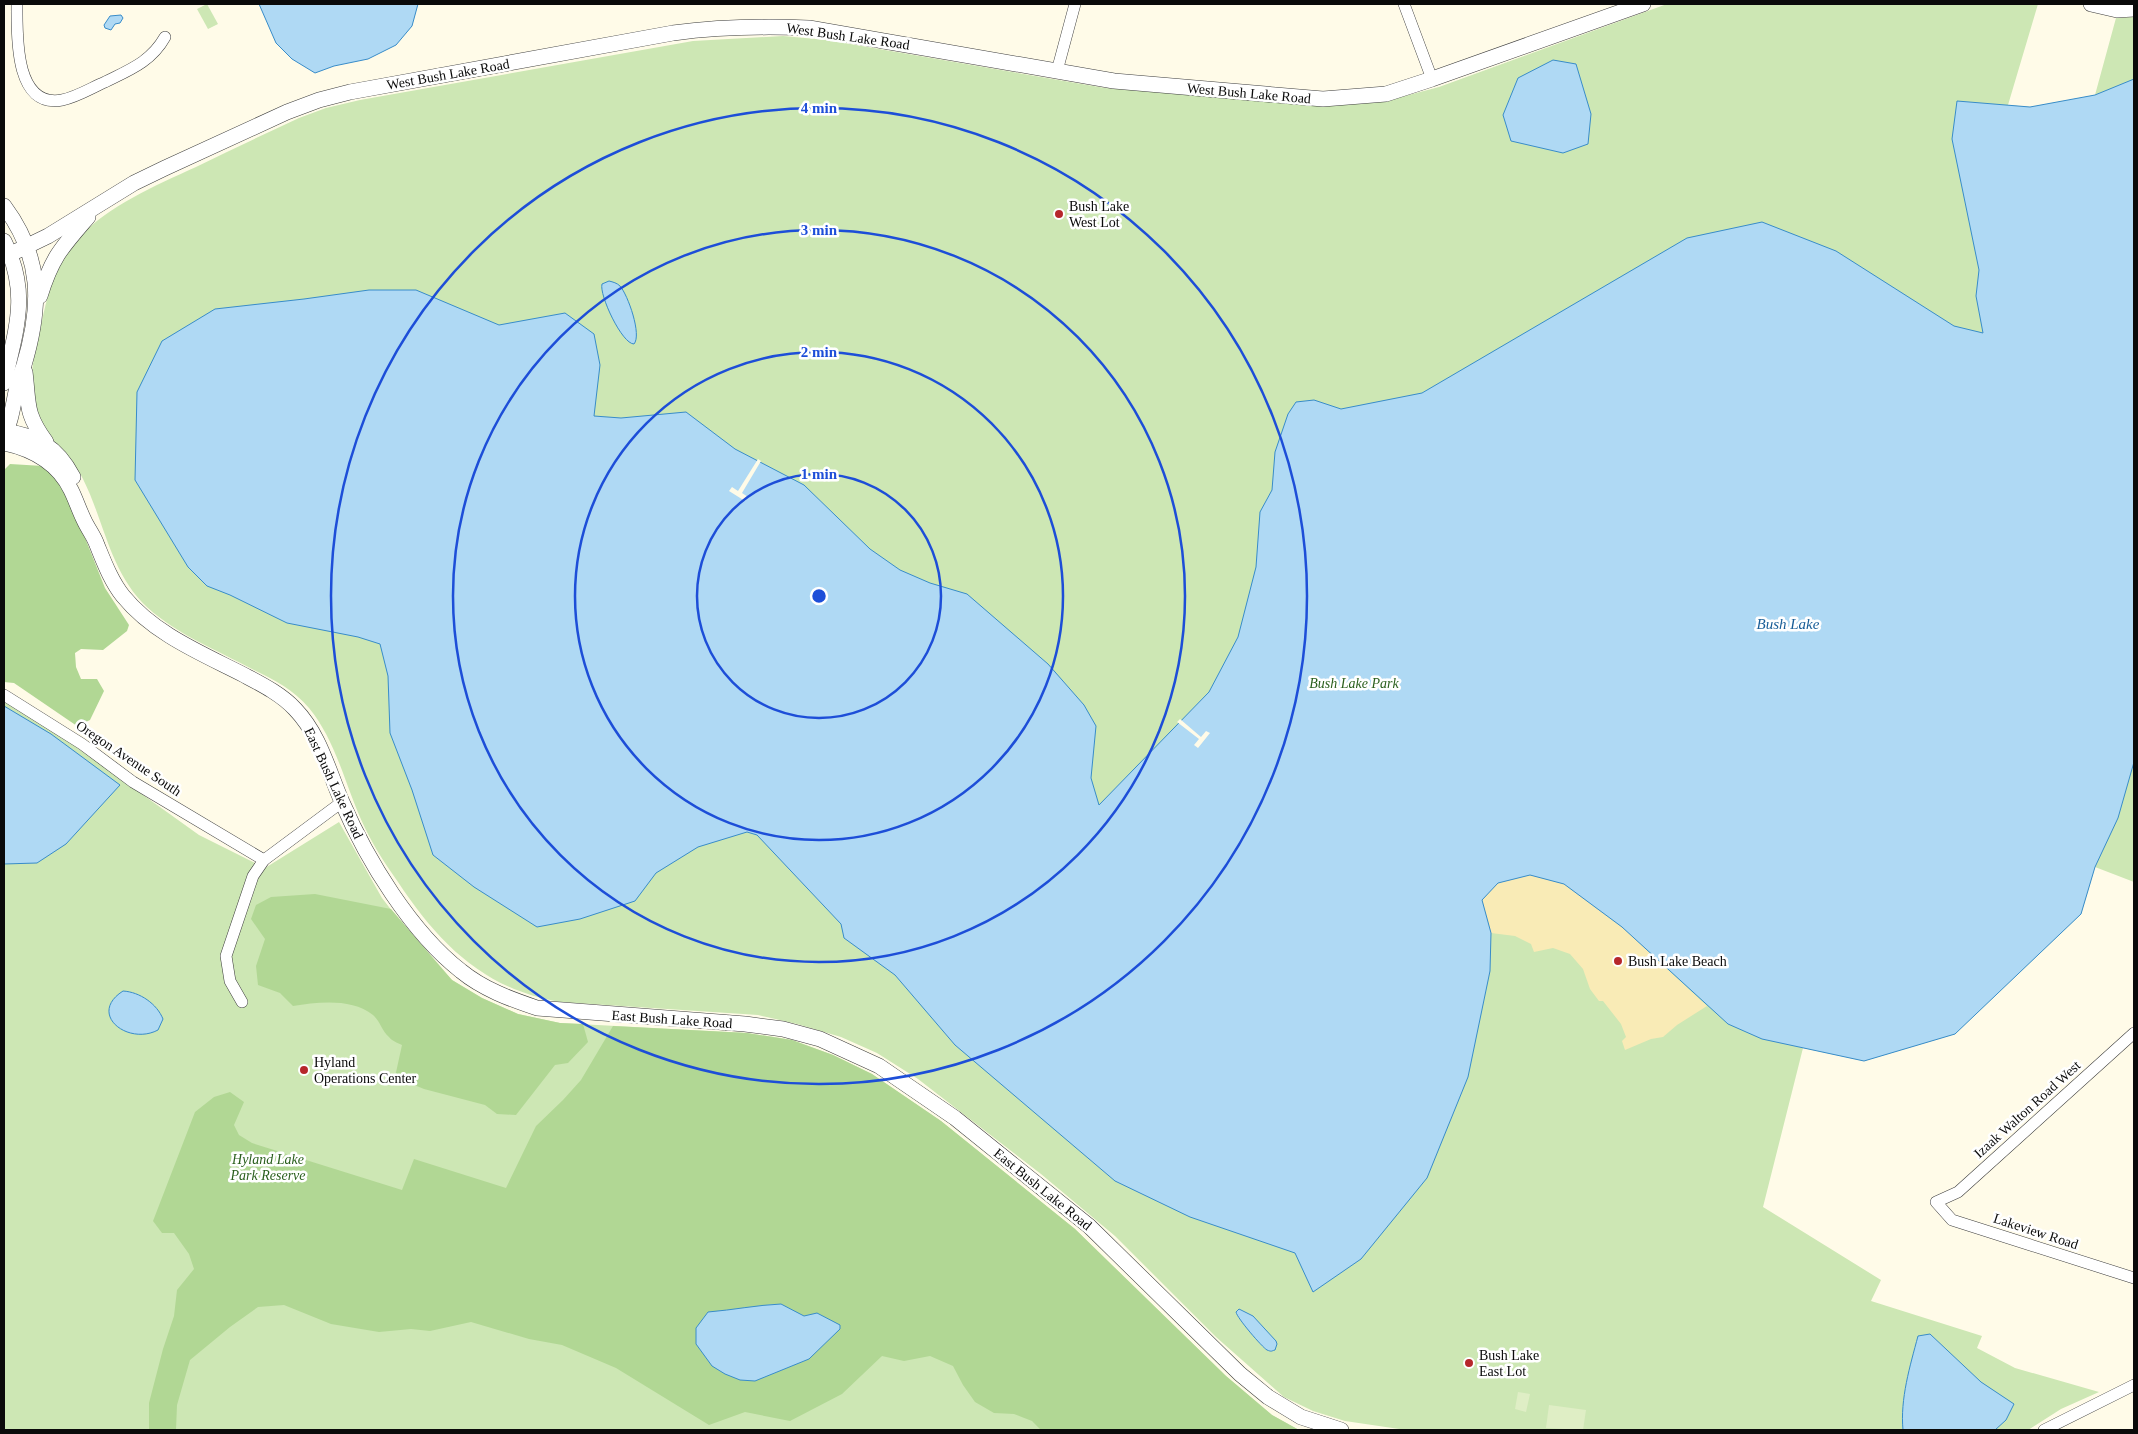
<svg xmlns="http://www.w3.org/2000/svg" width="2138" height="1434" viewBox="0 0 2138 1434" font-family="Georgia,serif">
	<rect width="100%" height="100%" fill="#fffbe8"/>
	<g fill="#cde7b4">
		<path d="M207 4 218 24 208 29 197 9Z"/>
		<path d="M1667 4H2038L2008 105 2030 107 2095 95 2116 18 2134 17V882L2095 867 2081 914 1955 1034 1864 1061 1803 1048 1763 1207 1881 1280 1871 1301 1982 1336 1977 1348 2015 1368 2099 1392 2061 1409 2028 1430H1406L1345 1421 1313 1411 1284 1397 1216 1337 1115 1236 1041 1174 918 1079 877 1053 841 1037 797 1024 758 1015 561 1002C485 990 439 944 398 882 386 865 374 847 365 828 346 789 337 742 309 708 293 689 273 679 252 669 217 650 178 635 148 608 110 573 105 523 83 479 77 466 68 460 58 450 47 439 39 422 35 406 27 379 35 352 41 325 48 294 54 263 77 239 110 205 154 186 196 167 230 150 265 134 299 118L326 108 360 100 693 41 783 36 827 40 1105 88 1321 104 1366 102 1405 96 1439 87Z"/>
		<path d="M4 700 58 734 199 835 265 868 339 822 382 898 423 951 452 980 482 998 518 1014 560 1023 747 1033 792 1040 833 1055 872 1074 941 1121 1075 1229 1226 1376 1272 1415 1299 1430H4Z"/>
	</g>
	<g fill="#b1d794">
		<path d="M10 464 43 466 66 490 105 588 129 625 127 631 103 650 81 649 75 653 76 667 81 679H97L104 691 90 720 77 726 14 683 4 682V470Z"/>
		<path d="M315 894 391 909 452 980 482 998 518 1014 560 1023 583 1024 588 1042 568 1063 555 1065 516 1115 497 1114 485 1105 424 1089 395 1077 402 1045C398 1043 392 1041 389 1037 382 1031 380 1021 373 1015 352 998 318 1002 293 1006L280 993 258 985 256 966 265 939 251 919 256 905 271 897Z"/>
		<path d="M613 1026 747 1033 792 1040 833 1055 872 1074 941 1121 1075 1229 1226 1376 1272 1415 1299 1430H1041L1032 1421 1014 1414 994 1413 975 1402 963 1385 953 1366 930 1356 904 1361 882 1356 842 1394 790 1421 745 1412 709 1425 616 1368 562 1345 529 1339 471 1322 430 1331 411 1329 379 1332 331 1324 284 1305 258 1307 230 1327 190 1360 177 1405 176 1430H149V1403L163 1349 174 1316 177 1290 194 1269 189 1254 174 1233H162L153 1221 195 1112 214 1097 230 1092 244 1102 234 1125 239 1135 252 1143 402 1190 414 1159 506 1188 536 1126 563 1100 581 1080Z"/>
	</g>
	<path fill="#f9ebb6" d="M1530 875 1564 884 1622 927 1707 1006 1677 1025 1663 1037 1651 1039 1625 1050 1622 1041 1626 1037 1621 1024 1603 1001H1599L1590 989 1583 969 1570 954 1553 948 1534 952 1531 944 1515 936 1491 933 1482 900 1498 883Z"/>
	<g fill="#dfeec5">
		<path d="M1518 1392 1530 1394 1526 1412 1515 1409Z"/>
		<path d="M1549 1405 1586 1410 1583 1430 1546 1428Z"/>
	</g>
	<g fill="#afd9f4" stroke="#388cc9">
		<path d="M259 4H418L412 26 396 45 368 59 334 66 315 73 292 59 276 43Z"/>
		<path d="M121 15 123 18 120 23 115 24 111 30 105 28 104 25 110 16Z"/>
		<path d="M1553 60 1576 64 1591 114 1588 144 1563 153 1511 141 1503 115 1518 78Z"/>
		<path d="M2134 79V762L2118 818 2095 867 2081 914 1955 1034 1864 1061 1762 1039 1728 1024 1622 927 1564 884 1530 875 1498 883 1482 900 1491 933 1490 971 1468 1077 1427 1178 1361 1259 1313 1292 1295 1253 1190 1217 1115 1181 955 1045 895 975 844 938 841 924 757 835 747 832 698 847 656 873 635 901 580 919 537 927 474 887 433 855 412 790 390 733 388 676 380 644 358 637 287 623 230 595 207 586 188 567 135 480 137 392 162 341 215 309 304 299 369 290H416L499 325 565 313 594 334 600 365 594 416 621 418 686 412 735 449 804 485 870 549 900 570 930 583 967 594 1048 664 1084 705 1096 726 1091 778 1099 805 1209 692 1238 637 1256 567 1260 512 1272 490 1275 452 1288 414 1296 402 1314 400 1341 409 1422 393 1687 238 1762 222 1836 251 1954 326 1983 333 1976 296 1979 270 1952 139 1957 101 2030 107 2095 95Z"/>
		<path d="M609 281C613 282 617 283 620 286 628 295 642 335 634 344 622 344 599 295 602 284Z"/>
		<path d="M4 706 51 734 120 785 66 844 37 863 4 864Z"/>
		<path d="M123 991C140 992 157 1004 163 1019L158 1030C128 1046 87 1014 123 991Z"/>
		<path d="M781 1304 804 1316 817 1313 840 1325V1329L809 1359 755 1381 740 1380 725 1374 712 1366 696 1344V1328L708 1312C733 1310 757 1305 781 1304Z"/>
		<path d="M1239 1309 1253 1316 1276 1341 1277 1344 1275 1350C1271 1351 1272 1352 1267 1350 1262 1347 1237 1318 1236 1312Z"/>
		<path d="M1930 1334 1981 1382 2014 1404 2006 1420 1995 1430H1903C1900 1399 1910 1366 1918 1336Z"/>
	</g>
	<g fill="#fffbe8">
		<path d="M758 459 761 461 742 493 748 497 745 501 729 491 732 487 738 491Z"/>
		<path d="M1180 719 1201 737 1206 731 1210 733 1198 748 1194 745 1199 739 1177 722Z"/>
	</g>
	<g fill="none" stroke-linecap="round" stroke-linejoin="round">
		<defs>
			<g id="minor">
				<path d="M17 4C17 34 14 109 62 100 77 97 91 88 105 82 129 70 151 62 165 37"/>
				<path d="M1404 4 1432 79"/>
				<path d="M1057 71 1075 4"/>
				<path d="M4 695 82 744 133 782 264 860"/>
				<path d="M242 1002 230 981 226 956 253 876 264 860 342 802"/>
				<path d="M2134 1033 1958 1192 1936 1202 1952 1220 2134 1278"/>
				<path d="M2044 1430 2134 1385"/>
			</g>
			<g id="tertiary">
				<path d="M2091 4 2117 10 2134 9"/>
				<path d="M4 206C42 257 42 305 24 365 22 371 19 377 18 383 14 397 12 422 4 434"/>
				<path d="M4 241C30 293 16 329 4 383"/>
				<path d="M17 251 48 236 134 183 165 168 287 112 319 100 350 92 673 33C719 27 763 26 809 28L1114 81 1323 99 1386 94 1432 79 1643 4"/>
				<path d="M40 296C52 257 62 247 88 217"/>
				<path d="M25 372C29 405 25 413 46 442"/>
				<path d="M4 431C37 436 57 446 73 477"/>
				<path d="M4 443C32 449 58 463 71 490 76 500 79 510 84 520 88 529 94 536 97 545 104 562 111 581 123 596 154 634 201 653 244 675 261 684 281 694 295 709 320 735 328 770 342 802 367 860 411 932 461 971 483 989 510 999 537 1008L745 1024 783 1029 820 1039 879 1066 955 1118 1089 1226 1240 1374 1268 1397 1301 1417 1341 1430"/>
			</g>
		</defs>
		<use href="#minor" stroke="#3d3d3d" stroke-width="12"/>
		<use href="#tertiary" stroke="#3d3d3d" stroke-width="16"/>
		<use href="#minor" stroke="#fff" stroke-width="11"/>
		<use href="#tertiary" stroke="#fff" stroke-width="15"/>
	</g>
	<g fill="none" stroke="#1d4ed8" stroke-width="2.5">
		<circle cx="819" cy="596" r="122"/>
		<circle cx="819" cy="596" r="244"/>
		<circle cx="819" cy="596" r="366"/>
		<circle cx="819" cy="596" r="488"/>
	</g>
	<g fill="#b6272b" stroke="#fff" stroke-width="2">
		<circle cx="1059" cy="214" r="5"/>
		<circle cx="1618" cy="961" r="5"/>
		<circle cx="304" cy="1070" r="5"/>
		<circle cx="1469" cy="1363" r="5"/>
	</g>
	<g text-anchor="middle" stroke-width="5" stroke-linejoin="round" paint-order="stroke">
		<g font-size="14" fill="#0a0a0a" stroke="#fff">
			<text transform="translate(848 36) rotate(8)" y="5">West Bush Lake Road</text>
			<text transform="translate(448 74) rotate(-10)" y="5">West Bush Lake Road</text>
			<text transform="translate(1249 93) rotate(5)" y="5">West Bush Lake Road</text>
			<text transform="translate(129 758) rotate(34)" y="5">Oregon Avenue South</text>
			<text transform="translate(334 783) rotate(65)" y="5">East Bush Lake Road</text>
			<text transform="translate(672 1019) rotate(4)" y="5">East Bush Lake Road</text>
			<text transform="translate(2027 1109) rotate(-42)" y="5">Izaak Walton Road West</text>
			<text transform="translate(1043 1189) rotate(39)" y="5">East Bush Lake Road</text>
			<text transform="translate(2036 1231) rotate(18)" y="5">Lakeview Road</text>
		</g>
		<g font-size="14" fill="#0a0a0a" stroke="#fff" text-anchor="start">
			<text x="1069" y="211">Bush Lake<tspan x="1069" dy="16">West Lot</tspan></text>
			<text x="1628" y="966">Bush Lake Beach</text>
			<text x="314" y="1067">Hyland<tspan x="314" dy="16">Operations Center</tspan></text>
			<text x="1479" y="1360">Bush Lake<tspan x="1479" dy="16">East Lot</tspan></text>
		</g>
		<g font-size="14" font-style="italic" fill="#2a5f1d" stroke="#fff">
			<text x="1354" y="688">Bush Lake Park</text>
			<text x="268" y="1164">Hyland Lake<tspan x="268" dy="16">Park Reserve</tspan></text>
		</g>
		<g font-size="15" font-style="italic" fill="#185d97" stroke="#fff">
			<text x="1788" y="629">Bush Lake</text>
		</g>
	</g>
	<circle cx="819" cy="596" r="8" fill="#1d4ed8" stroke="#fff" stroke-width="2.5"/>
	<g font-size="15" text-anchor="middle" font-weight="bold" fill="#1d4ed8" stroke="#fff" stroke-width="5" stroke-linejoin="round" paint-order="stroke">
		<text x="819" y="113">4 min</text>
		<text x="819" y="235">3 min</text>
		<text x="819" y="357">2 min</text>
		<text x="819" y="479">1 min</text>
	</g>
	<rect width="2138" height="1434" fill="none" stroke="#0a0a0a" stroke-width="10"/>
</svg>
